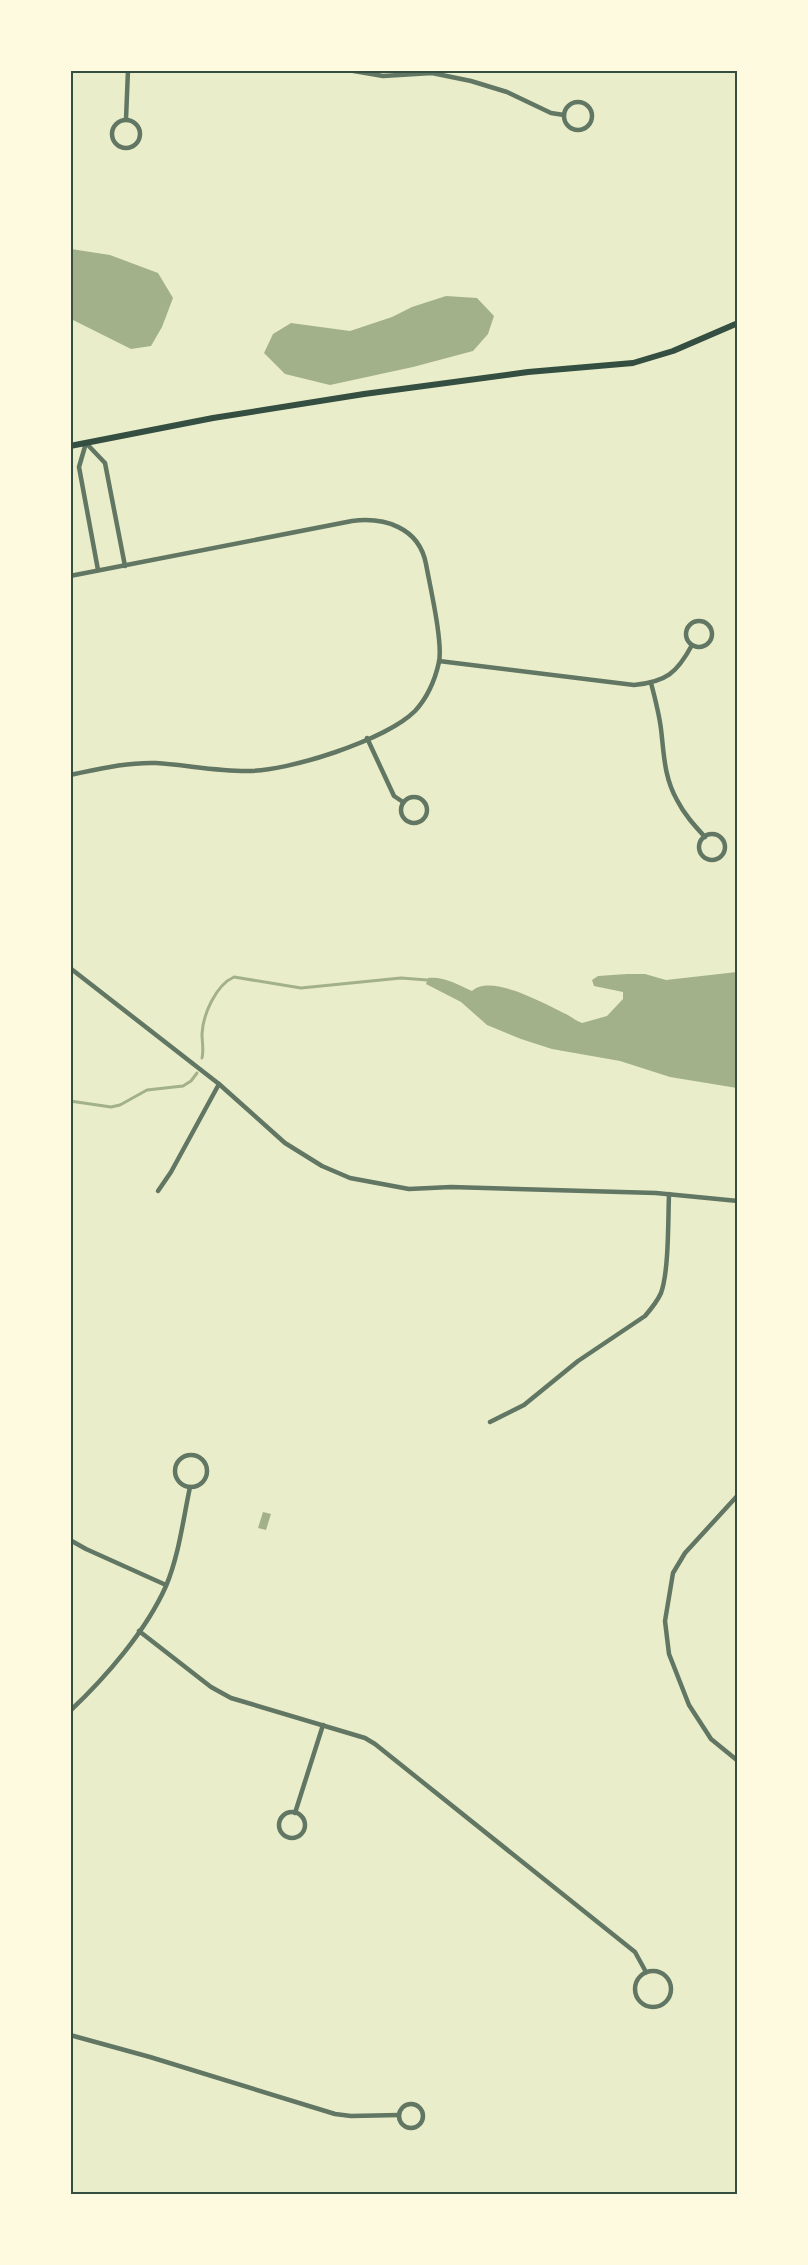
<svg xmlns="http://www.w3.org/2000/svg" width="808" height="2265" viewBox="0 0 808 2265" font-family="'Asap Condensed',sans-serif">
	<rect width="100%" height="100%" fill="#e9edc9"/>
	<g fill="#a3b18a">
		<path d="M71 249 110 255 158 273 173 298 162 327 151 346 131 349 71 319Z"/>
		<path d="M446 296 477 298 494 316 488 334 473 351 413 367 330 385 285 374 264 353 273 334 291 323 350 331 392 317 412 307Z"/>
		<path d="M737 972V1088L670 1077 620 1061 552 1049 521 1039 487 1025 461 1002 426 984 428 978C443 976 459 985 472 991 491 973 545 1004 566 1014 572 1017 576 1021 582 1023L607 1016 623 999V992L594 986 592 980 598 976 627 974H645L666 980Z"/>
		<path d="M263 1512 271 1514 266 1530 258 1528Z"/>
	</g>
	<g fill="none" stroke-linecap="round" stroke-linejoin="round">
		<g stroke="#a3b18a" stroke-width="3">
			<path d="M202 1058C204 1050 202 1042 202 1034 203 1014 216 985 234 977L301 988 401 978 427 980"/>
			<path d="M70 1101 111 1107 120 1105 147 1090 183 1086 191 1081 197 1073"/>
		</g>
		<g stroke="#617663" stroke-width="4.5">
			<path d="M348 70 383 76 432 73 471 81 507 92 551 113 564 115"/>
			<circle cx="578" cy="116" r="14"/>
			<path d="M126 119 128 70"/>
			<circle cx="126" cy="134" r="14"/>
			<path d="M86 443 105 463 125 566"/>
			<path d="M86 443 79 467 98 570"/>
			<path d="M70 576 352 521C384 517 419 527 426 564 430 586 443 642 439 662 435 680 427 698 415 711 386 740 287 772 246 771 216 771 186 765 156 763 127 762 99 769 70 775"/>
			<circle cx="699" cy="634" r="13"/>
			<path d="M439 661 634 685C666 682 677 673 692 645"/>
			<path d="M651 683C655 698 659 713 661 729 664 754 664 777 677 800 684 814 694 825 705 837"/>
			<path d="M367 738 394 796 403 802"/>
			<circle cx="414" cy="810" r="13"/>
			<circle cx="712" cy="847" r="13"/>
			<path d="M70 968 219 1084 285 1143 322 1166 350 1178 409 1189 451 1187 656 1193 738 1201"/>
			<path d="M158 1191 171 1172 219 1084"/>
			<path d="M490 1422 524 1405 578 1361 645 1316C651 1309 657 1302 661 1293 669 1271 668 1220 669 1194"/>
			<circle cx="191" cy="1471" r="16"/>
			<path d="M738 1495 685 1553 673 1573 665 1621 669 1654 689 1705 711 1739 738 1761"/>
			<path d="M70 1540 86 1549 166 1585"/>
			<path d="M139 1631 211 1687 231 1698 365 1738 375 1744 635 1952 646 1972"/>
			<path d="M70 1711C106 1677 146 1631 166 1586 179 1555 183 1520 190 1487"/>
			<circle cx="292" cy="1825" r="13"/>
			<path d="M295 1813 323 1725"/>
			<circle cx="653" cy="1989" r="18"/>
			<path d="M70 2035 150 2057 335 2114 351 2116 399 2115"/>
			<circle cx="411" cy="2116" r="12"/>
		</g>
		<path stroke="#344e41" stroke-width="6" d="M70 446 213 418 364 394 528 372 633 363 673 351 738 323"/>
	</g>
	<rect width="808" height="2265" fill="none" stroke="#fefae0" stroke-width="144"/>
	<rect x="72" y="72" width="664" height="2121" fill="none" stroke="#344e41" stroke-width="2"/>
</svg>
